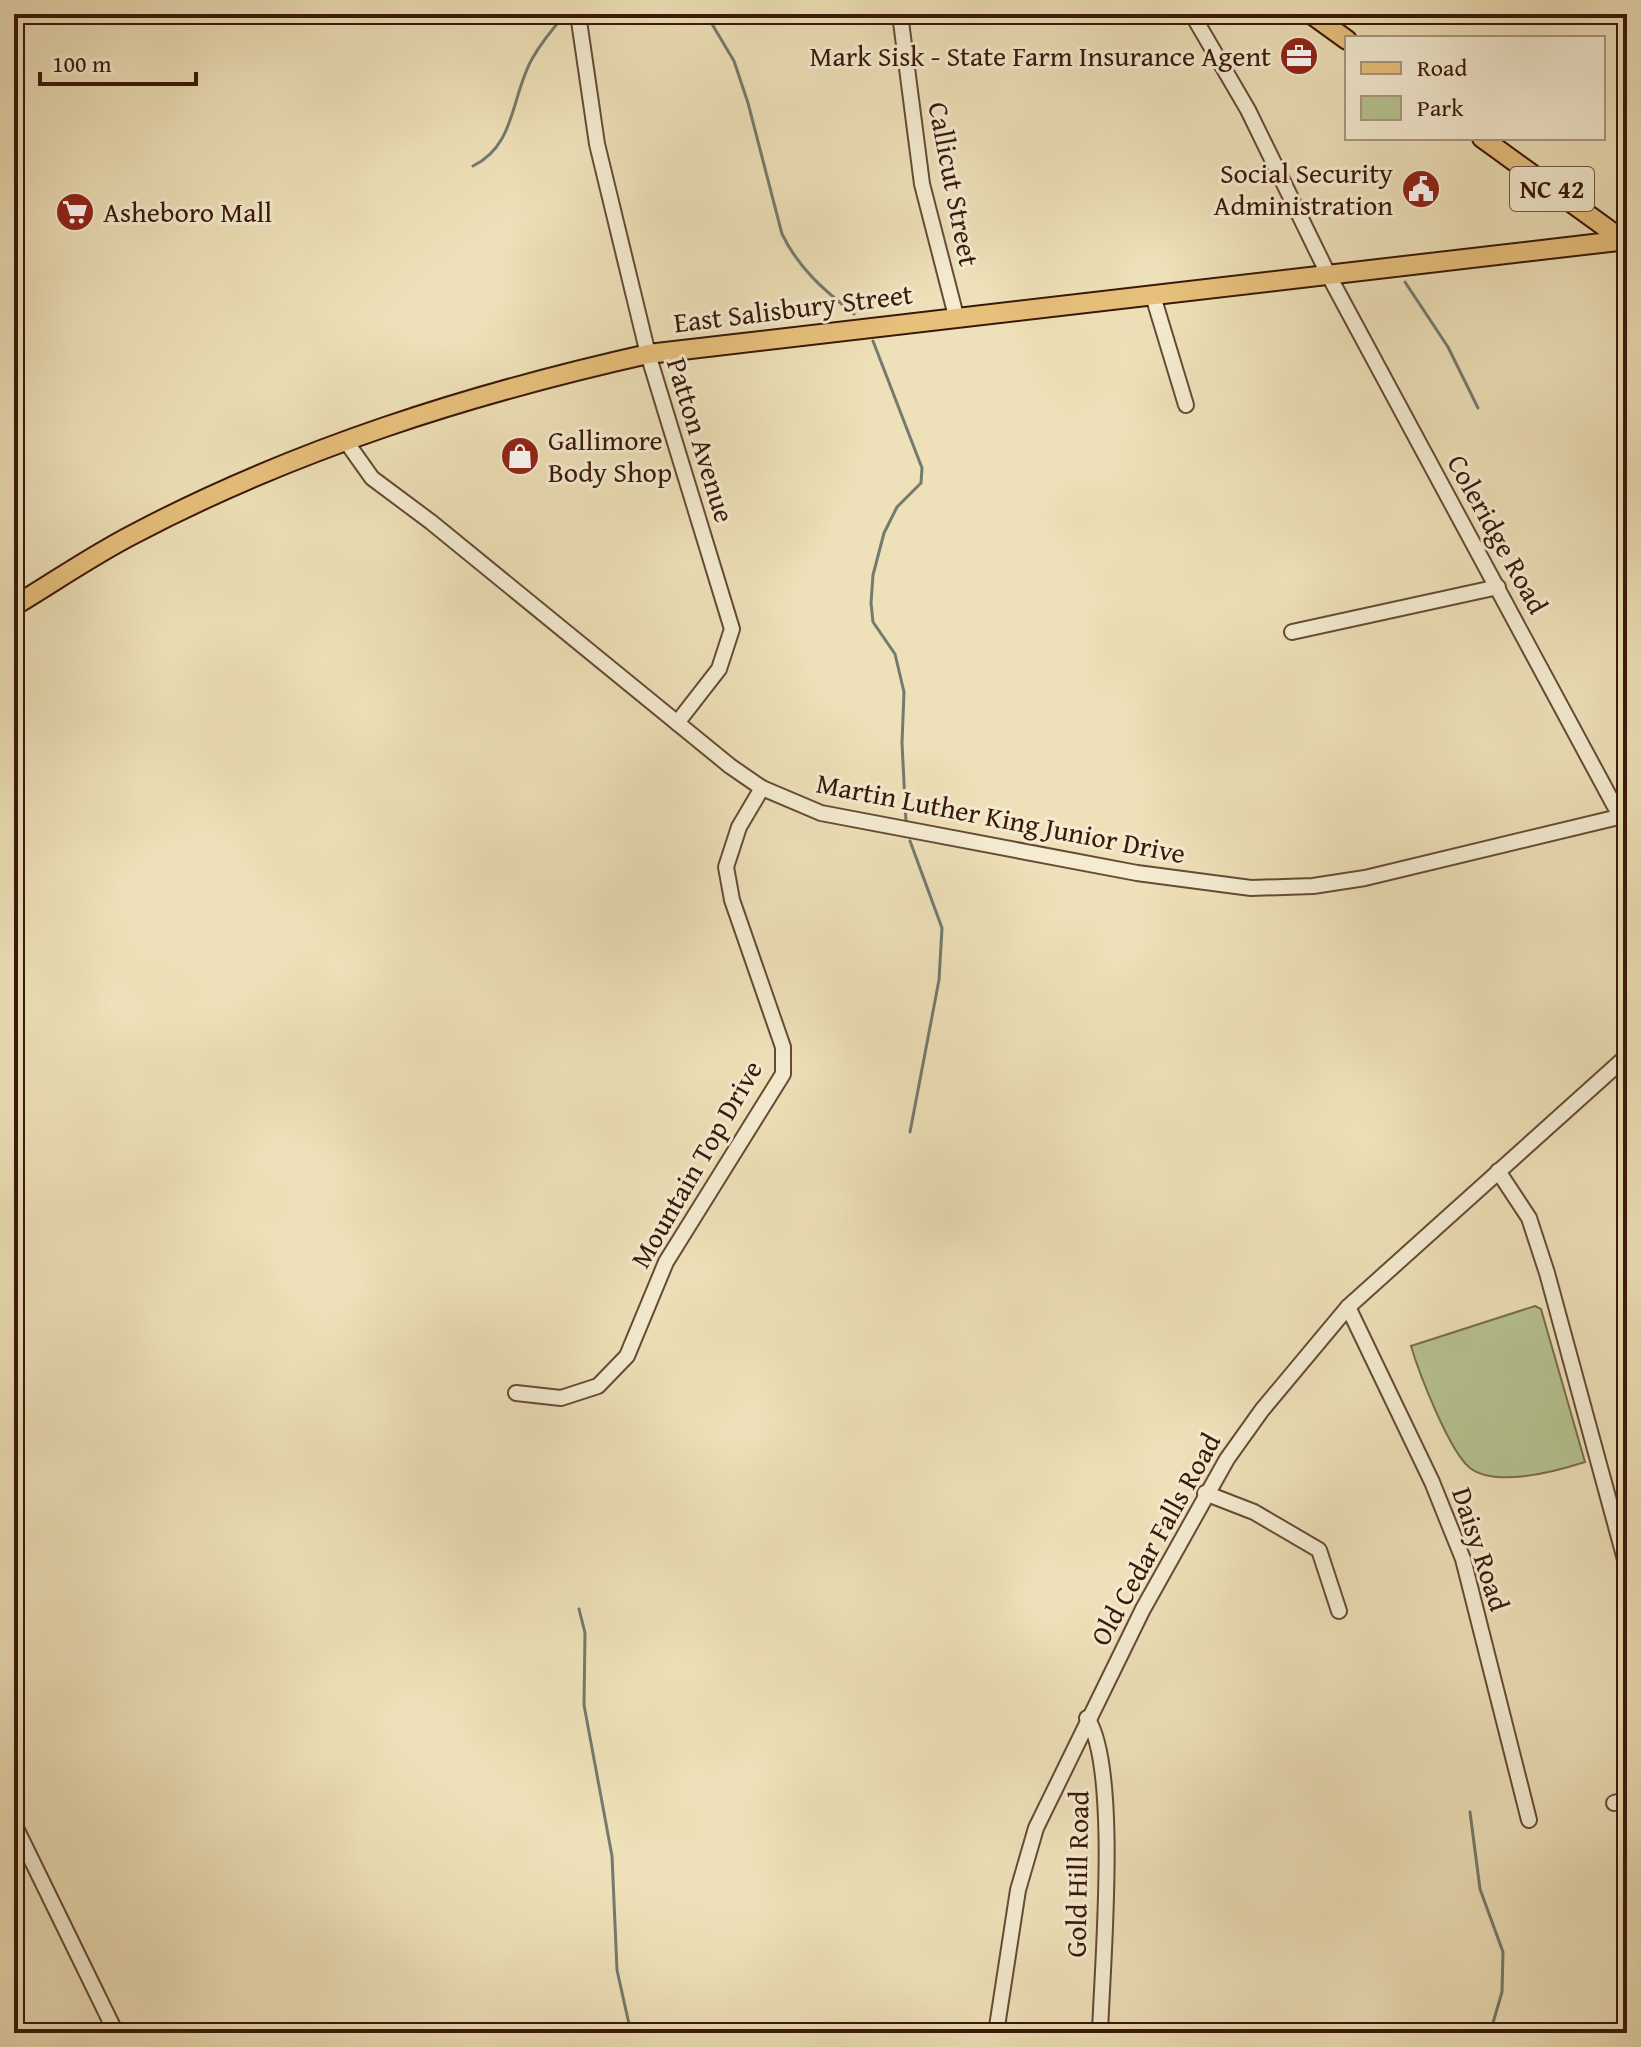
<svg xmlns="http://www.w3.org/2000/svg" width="1641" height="2047" viewBox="0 0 1641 2047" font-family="'Gentium Book Plus',serif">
	<rect width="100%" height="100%" fill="#eee0b8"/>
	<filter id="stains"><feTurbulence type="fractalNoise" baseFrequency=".0025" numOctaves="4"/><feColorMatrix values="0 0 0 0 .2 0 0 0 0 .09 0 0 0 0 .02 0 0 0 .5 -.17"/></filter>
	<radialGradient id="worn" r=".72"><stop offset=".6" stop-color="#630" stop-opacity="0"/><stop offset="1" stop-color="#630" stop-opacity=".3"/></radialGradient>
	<path fill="#b6c390" stroke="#786e4c" stroke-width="2" d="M1535 1306 1541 1309 1585 1462C1557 1471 1496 1488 1470 1468 1449 1451 1419 1373 1411 1346Z"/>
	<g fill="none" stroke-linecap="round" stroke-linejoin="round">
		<g stroke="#737b6e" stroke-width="3">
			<path d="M706 14 734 61 748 103 782 234C799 269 824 290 854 314"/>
			<path d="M473 166C516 145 511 96 532 59 541 43 554 27 566 14"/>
			<path d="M1405 282 1448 347 1478 408"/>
			<path d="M873 341 922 468 921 483 897 507 884 533 873 575 871 603 873 622 895 654 904 692 902 743 906 822"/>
			<path d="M910 841 942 928 939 980 910 1132"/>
			<path d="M579 1609 585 1633 584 1705 612 1856 617 1970 631 2033"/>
			<path d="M1470 1812 1480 1889 1503 1952 1502 1992 1490 2033"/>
		</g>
		<defs>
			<g id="minor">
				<path d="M578 14 597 144 648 354 732 629 719 669 677 723"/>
				<path d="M900 14 922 184 956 316"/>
				<path d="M1192 14 1248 110 1329 276 1620 816"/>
				<path d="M1153 296 1186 405"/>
				<path d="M345 440 372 478 431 522 730 766 762 788 821 813 1137 873 1251 888 1313 886 1365 878 1627 815"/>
				<path d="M1292 632 1498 587"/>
				<path d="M1498 1171 1529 1218 1547 1273 1627 1567"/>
				<path d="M1348 1307 1432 1482 1463 1559 1529 1820"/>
				<path d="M516 1393 561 1398 598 1386 627 1356 666 1262 783 1074V1047L732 900 726 867 739 827 762 788"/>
				<path d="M1205 1493 1254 1512 1319 1550 1339 1611"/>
				<path d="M1087 1718C1120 1767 1102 1967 1100 2033"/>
				<path d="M1614 1803 1627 1799"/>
				<path d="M14 1824 116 2033"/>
				<path d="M996 2033 1018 1890 1036 1828 1143 1609 1227 1459 1262 1410 1348 1307 1627 1056"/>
			</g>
			<g id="major">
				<path d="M1311 14 1347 40"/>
				<path d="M1482 138 1623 240"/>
				<path d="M14 606C54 582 93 555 134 534 295 449 470 394 648 354L1627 240"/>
			</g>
		</defs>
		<use href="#minor" stroke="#674a35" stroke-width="18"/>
		<use href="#major" stroke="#3a1809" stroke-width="22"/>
		<use href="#minor" stroke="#f4ebd1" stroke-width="14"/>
		<use href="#major" stroke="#e7c07c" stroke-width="18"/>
	</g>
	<defs>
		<symbol id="office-disc" viewBox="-11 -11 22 22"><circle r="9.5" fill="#8f2418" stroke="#f4ebd1"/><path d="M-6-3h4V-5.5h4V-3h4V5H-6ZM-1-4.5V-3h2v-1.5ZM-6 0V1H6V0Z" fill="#fff"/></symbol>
		<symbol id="civic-disc" viewBox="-11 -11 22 22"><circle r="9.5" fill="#8f2418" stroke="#f4ebd1"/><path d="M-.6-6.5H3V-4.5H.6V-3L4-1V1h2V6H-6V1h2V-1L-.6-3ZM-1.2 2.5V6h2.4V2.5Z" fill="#fff"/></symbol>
		<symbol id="supermarket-disc" viewBox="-11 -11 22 22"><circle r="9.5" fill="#8f2418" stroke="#f4ebd1"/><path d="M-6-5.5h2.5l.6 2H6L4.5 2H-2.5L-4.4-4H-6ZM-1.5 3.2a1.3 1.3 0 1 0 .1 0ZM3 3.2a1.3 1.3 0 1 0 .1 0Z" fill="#fff"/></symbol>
		<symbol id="shop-disc" viewBox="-11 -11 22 22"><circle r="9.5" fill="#8f2418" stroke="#f4ebd1"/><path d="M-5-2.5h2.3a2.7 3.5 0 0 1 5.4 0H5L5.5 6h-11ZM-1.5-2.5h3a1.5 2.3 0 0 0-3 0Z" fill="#fff"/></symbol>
	</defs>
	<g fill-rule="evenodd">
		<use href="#office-disc" x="1277" y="34" width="44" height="44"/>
		<use href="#civic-disc" x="1399" y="167" width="44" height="44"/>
		<use href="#supermarket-disc" x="53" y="190" width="44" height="44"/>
		<use href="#shop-disc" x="498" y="434" width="44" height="44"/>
	</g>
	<g text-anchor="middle" stroke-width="6" stroke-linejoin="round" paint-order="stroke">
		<rect fill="#f4ebd1" stroke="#725745" stroke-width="2" x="1510" y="167" width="84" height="44" rx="6"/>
		<g font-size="26" font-weight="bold" fill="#3a1809">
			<text x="1552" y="198">NC 42</text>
		</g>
		<g font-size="28" fill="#3a1809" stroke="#f4ebd1" text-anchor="end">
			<text x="1271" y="66">Mark Sisk - State Farm Insurance Agent</text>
			<text x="1393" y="183">Social Security<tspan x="1393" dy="32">Administration</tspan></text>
			<text x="103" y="222" text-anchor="start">Asheboro Mall</text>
			<text x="548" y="450" text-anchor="start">Gallimore<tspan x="548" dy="32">Body Shop</tspan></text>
		</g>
		<g font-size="28" fill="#3a1809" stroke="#f4ebd1">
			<text transform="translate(954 184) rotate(79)" y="10">Callicut Street</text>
			<text transform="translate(793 308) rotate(-7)" y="10">East Salisbury Street</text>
			<text transform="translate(701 440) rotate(73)" y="10">Patton Avenue</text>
			<text transform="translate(1498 534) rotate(61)" y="10">Coleridge Road</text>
			<text transform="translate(1001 818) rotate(11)" y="10">Martin Luther King Junior Drive</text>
			<text transform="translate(696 1164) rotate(-60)" y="10">Mountain Top Drive</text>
			<text transform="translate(1155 1539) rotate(-61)" y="10">Old Cedar Falls Road</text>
			<text transform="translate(1481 1549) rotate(72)" y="10">Daisy Road</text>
			<text transform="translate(1077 1874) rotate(-89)" y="10">Gold Hill Road</text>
		</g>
	</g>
	<rect width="1641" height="2047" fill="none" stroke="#eee0b8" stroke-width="48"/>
	<rect x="16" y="16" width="1609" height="2015" fill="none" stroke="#3a1809" stroke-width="4"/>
	<rect x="24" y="24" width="1593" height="1999" fill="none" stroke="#3a1809" stroke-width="2"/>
	<rect x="1345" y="36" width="260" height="104" fill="#f4ebd1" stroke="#aa9781" stroke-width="2"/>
	<rect x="1361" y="62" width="40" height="12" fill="#e7c07c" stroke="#aa9781" stroke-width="2"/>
	<text x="1417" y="76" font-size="24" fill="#3a1809">Road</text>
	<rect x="1361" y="96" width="40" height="24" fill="#b6c390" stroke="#aa9781" stroke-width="2"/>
	<text x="1417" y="116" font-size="24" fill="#3a1809">Park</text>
	<path d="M40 72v12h156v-12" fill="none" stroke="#3a1809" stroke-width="4"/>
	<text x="52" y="72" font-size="24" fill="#3a1809" stroke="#f4ebd1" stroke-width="6" paint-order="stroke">100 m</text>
	<rect width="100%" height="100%" filter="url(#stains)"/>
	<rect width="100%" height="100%" fill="url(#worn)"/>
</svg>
